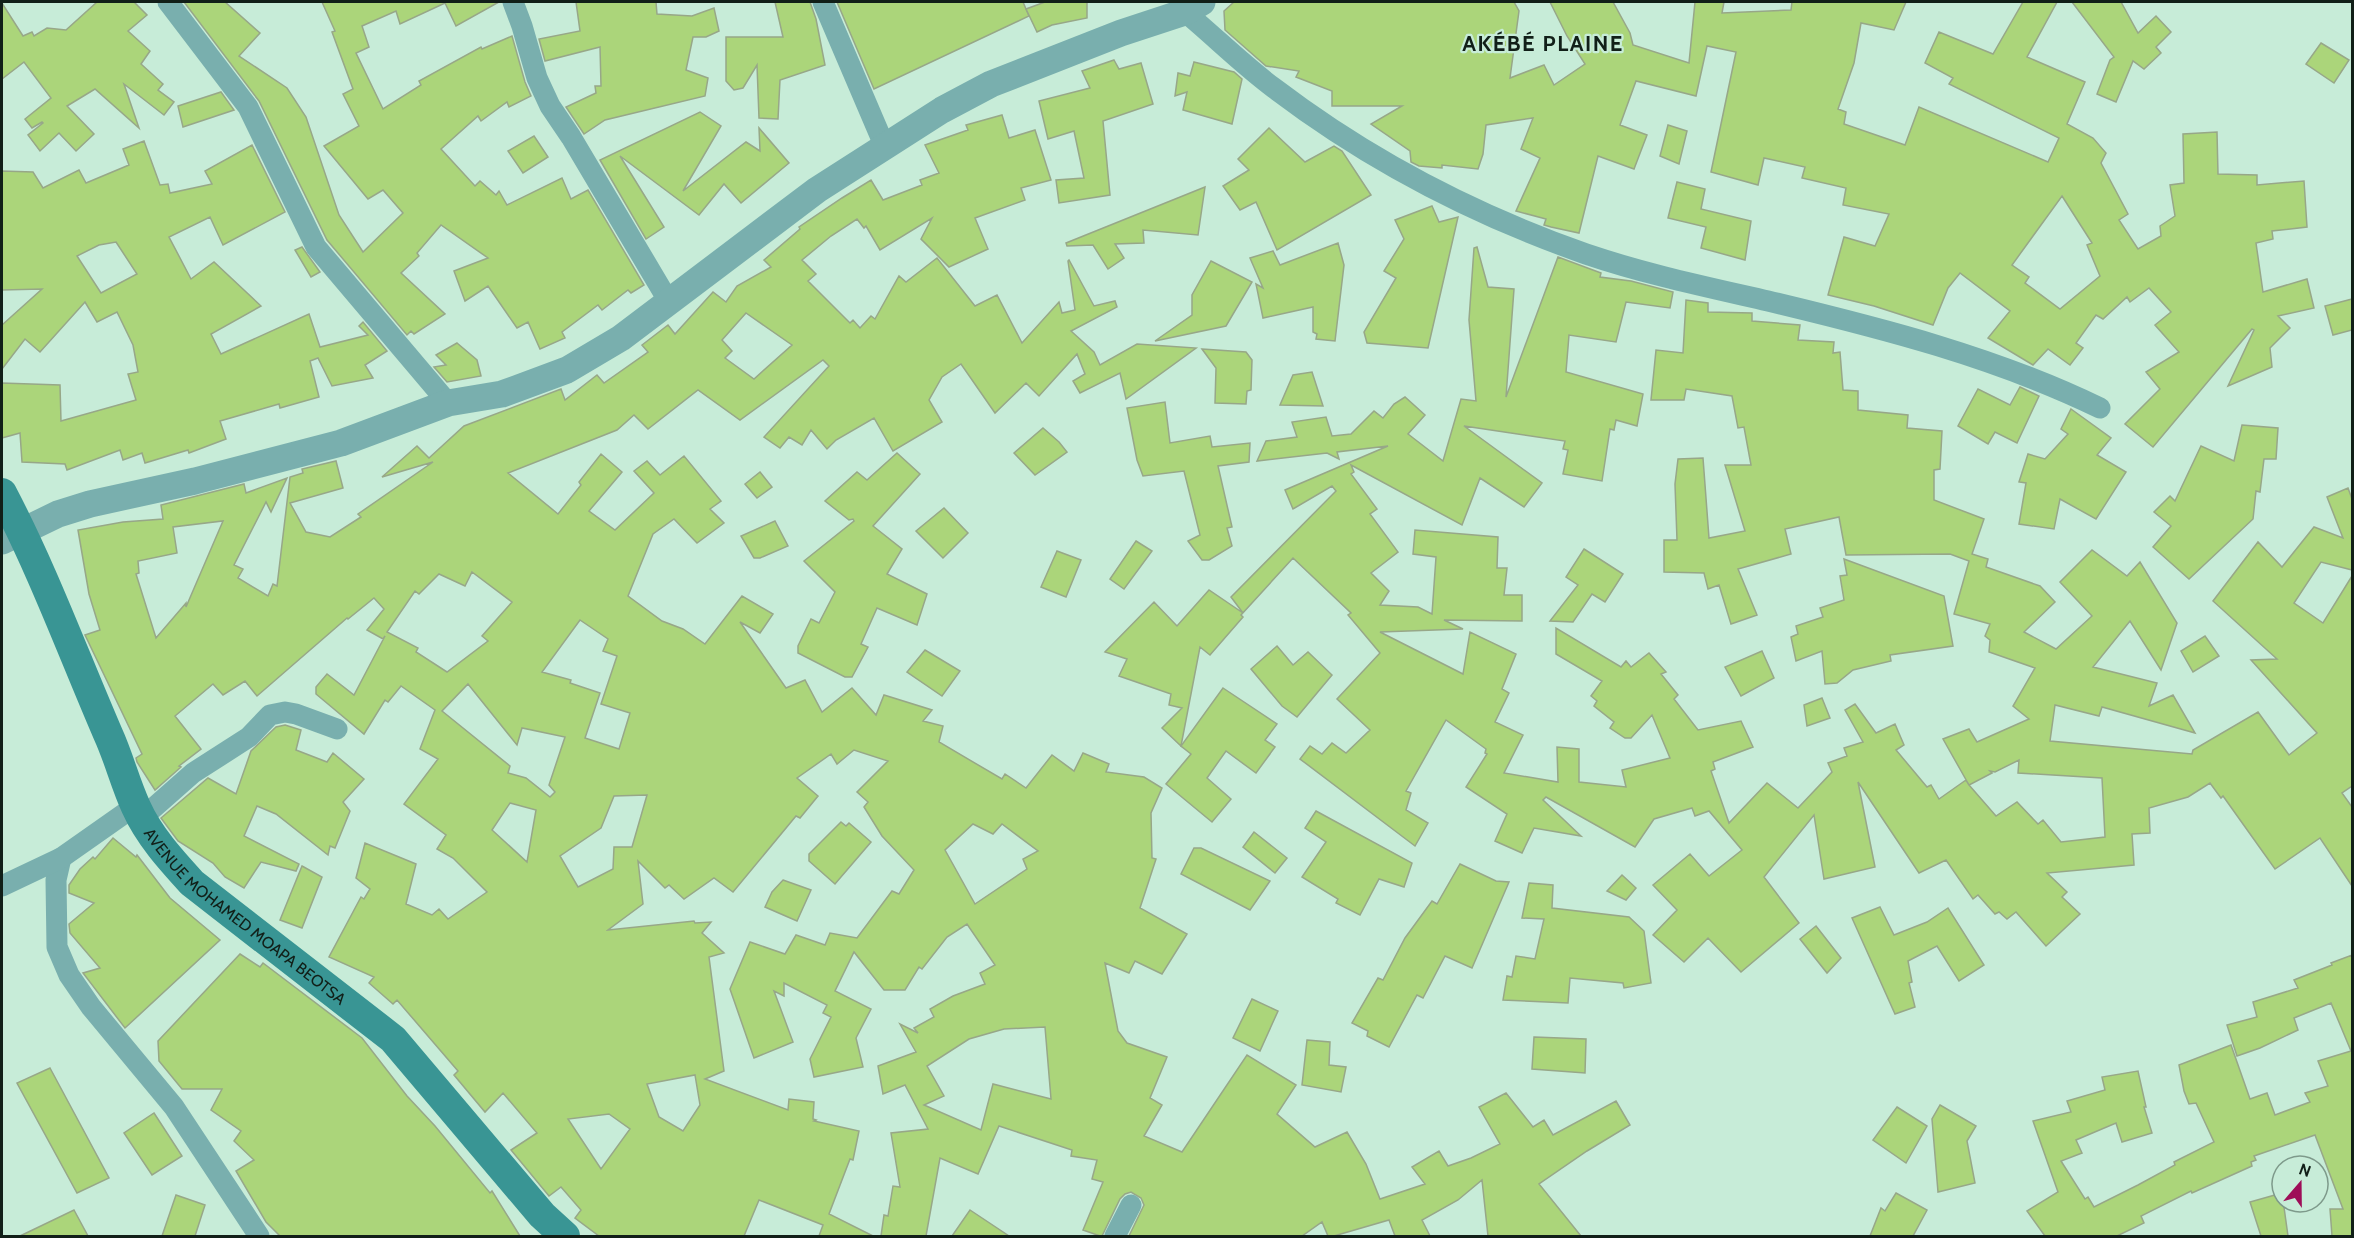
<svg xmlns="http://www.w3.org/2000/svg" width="2354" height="1238" viewBox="0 0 2354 1238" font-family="Cabin,sans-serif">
	<rect width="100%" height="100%" fill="#c7ecd8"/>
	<g fill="#abd57a" stroke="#97a788" stroke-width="1.5" fill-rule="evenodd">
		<path d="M97 2H134L147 15 128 31 150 51 141 64 163 84 158 90 174 102 164 115 124 84 139 128 95 89 67 106 94 134 76 151 59 133 40 151 28 135 43 123 42 122 32 128 25 119 51 98 24 62 2 79V3L23 36 32 32 34 36 47 28 66 30Z"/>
		<path d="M184 2H225L260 33 239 56 287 88 306 117 339 215 363 252 403 213 383 190 368 199 324 146 359 126 343 94 353 89 332 32 335 31 322 2H499L456 26 445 3 400 24 396 11 362 26 369 47 356 53 383 109 421 85 419 81 481 47 482 49 512 36 525 82 531 96 509 107 507 102 481 121 478 116 441 149 475 186 480 181 496 195 499 191 507 205 562 178 571 199 588 190 644 285 631 293 628 290 602 310 598 305 562 332 565 338 540 349 528 322 517 328 488 286 465 301 454 271 488 258 441 225 417 253 419 256 401 273 445 314 414 334 411 331 407 335 327 240 259 101Z"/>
		<path d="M576 2H656L657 14 692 16 714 8 719 31 706 37H693L686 70 708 78 705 96 605 120 584 134 566 107 596 93 595 86H601L600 47 545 61 539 39 580 31Z"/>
		<path d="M775 2H810L816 19 825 65 780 80 778 119 759 118 757 65 743 88 734 90 726 81V37H783Z"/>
		<path d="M837 2H1023L1029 16 874 89Z"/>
		<path d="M1045 2H1087V18L1052 25 1037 32 1026 9Z"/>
		<path d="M1234 2H1514L1519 11 1510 78 1544 65 1554 85 1585 64 1567 36 1550 2H1613L1630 33 1633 45 1689 63 1695 2H1724L1722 13 1791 10 1792 2H1906L1894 30 1861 23 1854 63 1838 109 1846 112 1844 124 1905 145 1919 107 2048 162 2059 138 1949 84 1953 78 1925 63 1939 32 1993 54 2023 2H2057L2027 57 2085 82 2067 124 2093 138 2106 153 2101 163 2128 214 2119 220 2138 249 2161 236 2160 226 2175 216 2170 185 2184 183 2183 134 2217 132 2218 174 2257 175V185L2304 181 2307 227 2272 231 2273 239 2256 243 2263 292 2307 279 2314 308 2278 316 2290 328 2270 348 2272 367 2228 386 2254 330 2252 329 2153 447 2125 424 2160 389 2146 372 2179 352 2155 325 2171 312 2149 288 2130 302 2127 297 2103 319 2096 315 2076 343 2083 348 2070 365 2048 349 2033 365 1988 338 2010 311 1960 273 1948 288 1933 325 1874 306 1828 295 1844 237 1875 246 1889 214 1843 205 1846 188 1802 178 1805 167 1764 158 1758 185 1711 172 1736 52 1707 46 1696 96 1636 81 1620 125 1647 135 1634 169 1598 156 1579 233 1551 227 1544 225 1546 219 1516 211 1540 158 1521 149 1533 118 1486 125 1483 154 1478 169 1442 165V168L1419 166 1411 162 1410 151 1371 124 1402 106H1332V91L1296 77 1299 71 1266 66 1225 30 1224 11ZM2062 196 2092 243 2087 245 2100 276 2060 309 2025 283 2029 277 2012 265Z"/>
		<path d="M2072 2H2121L2138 33 2156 16 2171 32 2156 47 2161 53 2144 69 2133 61 2116 102 2097 94 2110 60 2114 57Z"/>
		<path d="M2321 43 2349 60 2334 83 2306 64Z"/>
		<path d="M1114 60 1119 69 1141 63 1153 104 1103 121 1110 195 1059 203 1056 180 1084 178 1074 131 1048 139 1039 101 1090 88 1082 71Z"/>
		<path d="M1194 62 1234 72 1242 79 1232 124 1183 110 1187 92 1175 96 1178 73 1190 76Z"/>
		<path d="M221 92 234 110 183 127 178 106Z"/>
		<path d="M700 112 721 126 683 191 746 142 760 151 759 128 789 163 741 203 724 184 699 215 620 156 664 227 646 239 600 160Z"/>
		<path d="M1002 115 1009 138 1035 130 1051 180 1021 188 1025 200 975 218 988 249 949 267 921 239 932 218 880 250 866 226 864 228 857 219 831 236 802 260 816 274 808 281 850 323 853 320 860 328 871 316 875 319 899 276 906 282 937 258 975 306 997 295 1022 343 1059 302 1062 313 1075 310 1068 261 1069 260 1094 306 1115 301 1117 307 1071 331 1094 352 1100 365 1137 344 1196 348 1126 399 1120 373 1080 393 1073 381 1085 374 1077 354 1039 396 1026 383 995 413 961 364 942 377 929 400 942 422 893 451 874 418 836 440 827 449 811 430 802 445 789 437 780 448 764 437 829 366 823 360 740 420 698 390 648 429 634 415 617 430 508 473 558 514 581 485 579 482 601 454 622 472 589 511 615 530 654 493 634 471 647 461 660 475 684 456 721 501 710 509 724 523 697 543 674 519 653 534 628 596 662 621 683 629 705 644 742 596 773 614 760 633 740 622 786 688 805 680 822 712 852 688 876 715 884 695 932 710 923 721 943 726 939 742 1002 779 1005 774 1026 788 1052 755 1074 771 1083 753 1109 764 1106 772 1144 777 1162 788 1151 813 1152 858 1156 859 1140 908 1187 934 1162 974 1135 961 1129 973 1105 963 1118 1031 1127 1043 1167 1057 1150 1098 1162 1105 1144 1136 1182 1152 1247 1055 1296 1085 1277 1114 1315 1147 1347 1132 1366 1164 1380 1199 1425 1184 1412 1167 1439 1151 1448 1166 1471 1158 1500 1144 1479 1107 1506 1093 1533 1127 1544 1120 1553 1135 1616 1101 1630 1125 1587 1151 1539 1184 1581 1236H1488L1482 1180 1458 1200 1422 1220 1430 1236H1395L1389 1220 1334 1236H1328L1322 1222 1302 1236H1129L1144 1205 1141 1198 1131 1192 1125 1194 1120 1199 1102 1236H1100L1083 1230 1103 1182 1092 1179 1097 1160 1071 1156 1072 1150 999 1126 978 1174 940 1158 926 1236H881L884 1215 888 1216 893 1186 900 1187 891 1133 928 1129 905 1085 883 1094 878 1066 916 1052 900 1024 918 1033 914 1028 934 1017 930 1009 953 996 985 984 980 973 995 965 967 924 947 937 922 969 919 967 905 990H884L854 952 835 991 871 1009 856 1038 863 1067 814 1077 810 1059 831 1017 823 1013 827 1005 784 983V996L774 991 793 1042 754 1058 730 989 750 942 785 954 796 935 825 945 830 933 857 938 892 891 899 894 914 870 882 836 864 807 868 802 857 792 888 761 854 750 837 764 831 754 797 778 818 796 800 818 796 816 733 892 714 878 684 899 669 885 665 888 638 861 643 904 608 930 694 921 695 923 711 922 702 933 724 953 709 957 724 1071 705 1079 788 1110 789 1099 814 1102 813 1119 816 1120 814 1121 859 1131 853 1160 850 1159 829 1214 873 1236H819L823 1225 759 1200 744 1236H599L575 1218 581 1210 561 1187 549 1196 511 1150 537 1133 503 1093 485 1112 454 1075 458 1071 397 1000 393 1004 369 983 374 977 329 957 361 897 364 899 370 889 356 878 365 843 416 864 406 904 432 915 439 909 448 919 487 892 453 858 437 849 446 835 404 804 438 759 420 749 435 710 401 686 388 702 385 700 364 734 316 694V687L327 674 354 695 385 636 383 639 367 630 384 609 374 598 348 619 347 618 257 696 245 681 223 695 213 684 175 716 201 749 179 766 181 767 155 790 137 762 136 758 142 754 85 635 100 630 89 594 78 530 123 522 163 519 161 505 244 484 246 493 287 478 271 512 266 502 234 565 243 569 238 578 268 596 273 584 277 586 290 477 303 473 302 469 336 461 343 488 290 503 306 532 330 537 361 517 358 514 433 462 382 477 417 446 429 458 464 426 561 389 565 400 597 375 604 383 648 352 642 345 668 325 675 334 713 292 726 302 737 286 771 267 764 260 800 229 799 227 842 198 871 180 883 200 922 185 920 180 939 173 925 145 968 130 966 125ZM746 313 792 345 754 379 725 358 732 351 722 340ZM223 521 186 607V603L156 638 136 574 139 573 138 561 177 553 173 527ZM472 572 512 602 482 636 488 641 447 672 416 652 418 648 387 632 415 591 419 594 439 574 465 586ZM580 620 608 639 603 651 617 656 601 704 630 713 619 749 585 738 600 693 570 683 571 680 542 672ZM468 684 517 745 522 728 565 737 549 785 555 792 550 797 526 778 508 773 510 766 442 711ZM647 795 632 847H614L613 869 578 887 560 856 601 828 614 796ZM510 803 536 810 527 862 492 830ZM973 824 993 834 1002 824 1038 851 1023 859 1027 869 975 904 945 850ZM1045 1027 1051 1099 993 1084 981 1130 924 1105 944 1096 927 1066 969 1039 1004 1029ZM695 1075 700 1105 683 1131 659 1117 647 1084ZM609 1114 630 1129 601 1169 568 1119Z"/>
		<path d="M1668 125 1687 131 1679 164 1660 156Z"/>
		<path d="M1269 128 1305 162 1334 146 1342 151 1371 195 1277 250 1256 202 1240 210 1223 186 1249 170 1238 159Z"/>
		<path d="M534 136 548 157 523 173 508 151Z"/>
		<path d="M144 141 160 185 168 184 170 193 212 184 205 171 252 145 285 212 223 245 210 217 169 237 191 279 214 262 261 306 211 334 221 354 309 314 320 347 368 335 359 326 363 322 387 351 365 365 373 378 332 386 318 358 310 361 319 397 280 408 279 404 220 421 226 439 189 453 188 450 145 463 142 453 123 460 120 450 67 470 65 464 22 462 20 433 2 438V383L60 385 61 421 136 400 128 374 138 372 133 345 117 312 97 322 85 302 40 352 25 339 2 369V325L42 289 2 290V171L33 172 43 188 79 170 86 183 129 165 123 149ZM116 242 137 274 101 293 77 256 99 245Z"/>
		<path d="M1677 182 1705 189 1701 209 1751 221 1745 260 1701 248 1706 227 1668 218Z"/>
		<path d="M1205 187 1198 235 1143 230 1144 243 1115 244 1124 258 1108 269 1093 245 1067 246 1066 243Z"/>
		<path d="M1432 206 1439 222 1458 217 1428 348 1367 343 1364 332 1396 278 1384 271 1404 239 1395 220Z"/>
		<path d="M1338 243 1344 265 1335 341 1316 339 1317 334 1313 332V307L1263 318 1256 284 1263 288 1250 258 1273 251 1280 265Z"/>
		<path d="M302 247 320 272 311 277 295 250Z"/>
		<path d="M1477 247 1488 287 1514 289 1506 397 1558 257 1601 273 1600 277 1631 281 1673 292 1670 308 1626 302 1616 342 1569 335 1566 372 1643 394 1637 426 1616 420 1614 430 1610 429 1602 481 1563 474 1568 450 1563 449 1565 441 1464 426 1542 483 1524 507 1480 478 1462 525 1351 465 1354 472 1351 474 1377 509 1370 514 1398 552 1371 573 1389 591 1380 605 1418 607 1432 614 1436 557 1413 554 1415 530 1498 537 1497 568H1507L1504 595H1522V621L1444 620 1463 629 1380 632 1463 674 1470 632 1516 654 1502 689 1509 693 1495 722 1523 735 1504 773 1558 782 1557 747 1579 749V782L1626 787 1622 770 1670 758 1652 715 1631 738H1625L1610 728 1614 722 1594 706 1597 701 1591 696 1602 681 1556 654V628L1621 667 1626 661 1631 667 1649 653 1666 672 1661 674 1678 695 1674 699 1698 730 1741 721 1753 747 1713 762 1715 769 1711 771 1729 823 1767 783 1798 808 1832 772 1828 763 1847 756 1844 748 1863 742 1845 710 1855 704 1876 733 1895 724 1904 745 1896 750 1927 787 1931 785 1939 799 1966 780 1969 785 1943 739 1969 729 1977 742 2029 719 2013 706 2035 668 1989 652 1990 640 1985 636 1990 624 1954 614 1969 561 1950 554 1846 555 1839 517 1785 529 1791 554 1738 569 1757 615 1731 624 1719 585 1708 589 1704 573 1664 572V540H1677L1675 484 1678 459 1703 458 1709 538 1745 531 1725 465H1751L1744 427 1738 428 1732 396 1686 389 1684 400H1651L1656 350 1683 353 1686 300 1708 303V312L1752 313V321L1800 325 1798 340 1834 342 1833 353 1840 352 1843 390 1858 391V410L1908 415 1907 428 1942 431 1940 469 1934 470V500L1984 519 1972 554 1988 559 1986 567 2040 586 2055 602 2024 632 2056 649 2092 616 2060 582 2092 550 2127 576 2140 562 2177 623 2161 670 2130 621 2093 667 2157 683 2149 706 2173 695 2195 733 2102 707 2099 716 2055 705 2050 741 2192 754 2193 750 2258 712 2289 755 2317 733 2251 660 2277 659 2213 601 2258 542 2282 567 2314 527 2343 538 2327 497 2348 488 2352 499V570L2321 562 2294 603 2323 623 2352 576V786L2342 793 2352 807V886L2320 838 2275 869 2223 796 2221 798 2210 783 2188 797 2149 808 2150 833 2132 834 2134 865 2047 873 2067 892 2062 897 2080 914 2046 946 2016 912 2007 919 1999 912 1995 914 1978 895 1973 899 1946 860 1919 873 1858 782 1875 867 1824 879 1814 815 1764 877 1799 923 1741 972 1708 938 1684 962 1653 935 1677 910 1653 885 1690 854 1709 876 1742 850 1709 811 1695 816 1692 808 1654 819 1635 847 1546 797 1543 800 1581 836 1534 828 1522 853 1495 841 1507 814 1466 787 1487 754 1485 753 1486 749 1446 720 1406 791 1411 793 1406 810 1428 823 1415 846 1300 759 1310 746 1322 754 1332 743 1346 753 1370 730 1337 699 1380 653 1348 615 1351 613 1293 558 1241 615 1243 617 1210 655 1200 647 1181 746 1162 728 1182 708 1169 705 1171 694 1119 676 1127 659 1105 652 1154 602 1177 626 1209 590 1243 613 1231 597 1336 491 1332 486 1293 509 1285 490 1388 446 1337 452 1339 459 1327 453 1257 461 1266 441 1297 437 1292 422 1326 417 1332 436 1351 434 1374 411 1383 418 1394 404 1405 397 1425 415 1408 434 1443 461 1461 399 1476 401 1469 320 1474 248ZM2019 760 2018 773 2102 778 2105 837 2061 842 2043 820 2038 824 2017 802 1996 816 1969 785 1992 773 1990 771 1995 772Z"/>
		<path d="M1211 261 1252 282 1226 326 1155 341 1192 315V295Z"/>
		<path d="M2352 299V330L2333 335 2325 306Z"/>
		<path d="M457 343 477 360 481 376 447 382 434 367 446 365 436 355Z"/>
		<path d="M1202 349 1246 352 1252 360 1251 390 1247 391 1246 404 1215 403 1216 368Z"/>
		<path d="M1312 372 1323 406 1280 405 1293 375Z"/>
		<path d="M2020 387 2039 396 2017 443 1995 432 1988 444 1958 426 1978 389 2010 405Z"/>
		<path d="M1165 402 1170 443 1210 436 1212 447 1250 443 1249 462 1218 466 1232 527 1227 528 1232 546 1209 560H1202L1188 541 1200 535 1184 471 1143 476 1137 460 1127 408Z"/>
		<path d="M2071 409 2111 438 2097 455 2126 472 2096 519 2060 499 2054 529 2019 524 2026 483 2019 482 2028 454 2045 459 2068 434 2061 429Z"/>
		<path d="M2242 425 2278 428 2276 459H2264L2260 492 2256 491 2253 519 2189 579 2153 547 2171 526 2154 512 2170 496 2175 501 2201 446 2234 461Z"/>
		<path d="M1043 428 1059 442 1067 452 1035 475 1014 453Z"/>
		<path d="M897 453 920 474 873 526 902 549 887 574 927 594 917 625 877 608 861 644 868 647 852 677H845L798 653V646L811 619 819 623 835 592 804 561 854 521 853 519 849 520 825 501 857 472 867 480Z"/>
		<path d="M760 472 772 487 757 498 745 484Z"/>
		<path d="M944 508 968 533 943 558 916 531Z"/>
		<path d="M775 521 788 546 760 558H754L741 536Z"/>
		<path d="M1136 541 1152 551 1124 589 1110 579Z"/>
		<path d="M1584 549 1623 574 1605 602 1592 594 1573 622 1550 621 1578 585 1566 577Z"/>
		<path d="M1057 551 1081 560 1066 597 1041 587Z"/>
		<path d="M1844 559 1944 596 1953 646 1890 655 1891 661 1853 670 1837 683 1825 684 1822 651 1796 661 1791 637 1798 634 1796 626 1823 617 1820 608 1844 600 1840 576 1847 575Z"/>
		<path d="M2205 636 2219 656 2193 672 2181 651Z"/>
		<path d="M1277 646 1293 665 1308 652 1332 675 1297 717 1282 706 1251 669Z"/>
		<path d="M925 650 960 671 942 696 907 672Z"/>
		<path d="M1762 651 1774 678 1741 696 1725 667Z"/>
		<path d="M1223 688 1277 724 1265 740 1275 747 1256 773 1226 751 1207 778 1231 799 1212 822 1166 784 1191 754 1181 746Z"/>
		<path d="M1822 698 1830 718 1807 726 1804 705Z"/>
		<path d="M285 725 301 730 296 750 327 762 333 753 364 779 343 802 350 811 335 848 330 846 328 855 276 814 257 806 244 836 299 864 296 871 261 862 244 888 225 877 213 863 178 841 161 818 208 778 236 794 251 751 276 727Z"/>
		<path d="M1316 811 1412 863 1404 887 1379 879 1360 915 1336 903 1338 899 1302 877 1326 842 1305 828Z"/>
		<path d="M841 822 846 826 849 823 871 842 835 884 809 861V854Z"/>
		<path d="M1254 832 1287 858 1275 873 1243 847Z"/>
		<path d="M113 838 136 857 137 855 170 898 220 940 125 1028 83 973 100 968 70 933 69 924 94 903 69 893V885L80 869 93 857 95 859Z"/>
		<path d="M1194 848H1201L1270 881 1250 910 1181 874Z"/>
		<path d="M1460 864 1496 881 1509 882 1472 968 1445 956 1423 998 1417 995 1389 1047 1367 1036 1368 1031 1352 1023 1378 978 1383 980 1405 938 1432 901 1437 904Z"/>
		<path d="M302 866 322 877 302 928 280 920Z"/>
		<path d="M1622 875 1636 888 1626 900 1607 891Z"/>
		<path d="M783 880 811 890 797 921 765 907 772 892Z"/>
		<path d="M1529 883 1553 885 1552 908 1629 917 1644 931 1651 983 1624 988 1623 983 1570 978 1568 1003 1503 1000 1507 976 1512 977 1516 956 1535 959 1544 919 1522 918Z"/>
		<path d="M1880 907 1894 935 1927 922 1948 908 1984 965 1959 981 1937 946 1908 961 1912 982 1909 983 1915 1007 1895 1014 1852 918Z"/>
		<path d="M1816 926 1841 958 1827 973 1800 939Z"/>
		<path d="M240 954 260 967 263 963 362 1038 407 1096 435 1126 490 1193 492 1191 520 1236H280L266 1222 236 1171 254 1160 234 1141 241 1131 211 1110 222 1089H182L159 1061 158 1041Z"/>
		<path d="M2352 955V1236H2332L2330 1209H2343L2315 1135 2254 1156 2256 1160 2251 1162 2252 1166 2192 1193 2191 1191 2141 1216 2144 1223 2117 1236H2045L2027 1211 2058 1192 2033 1121 2071 1112 2067 1101 2105 1090 2102 1077 2138 1071 2146 1107H2144L2152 1133 2122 1142 2116 1123 2076 1140 2082 1153 2061 1161 2085 1199 2088 1197 2094 1207 2138 1185 2175 1165 2174 1162 2214 1142 2196 1103 2189 1104 2184 1091 2179 1065 2231 1045 2250 1099 2267 1093 2275 1115 2310 1102 2305 1093 2328 1086 2318 1061 2351 1051 2331 1003 2294 1018 2298 1030 2260 1048 2237 1056 2227 1025 2257 1017 2253 1002 2298 988 2294 980 2332 965 2331 963Z"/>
		<path d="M1252 999 1278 1011 1260 1051 1233 1038Z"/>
		<path d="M1534 1037 1586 1039 1585 1073 1532 1069Z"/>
		<path d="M1307 1040 1330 1042 1329 1065 1346 1067 1341 1092 1302 1085Z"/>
		<path d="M50 1068 109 1178 77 1193 17 1083Z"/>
		<path d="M1940 1105 1976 1126 1967 1141 1975 1183 1938 1192 1932 1119Z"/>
		<path d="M1897 1107 1927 1126 1906 1163 1873 1140Z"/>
		<path d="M154 1113 182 1156 152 1175 124 1133Z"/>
		<path d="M1896 1193 1927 1210 1913 1236H1870L1881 1208 1885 1211Z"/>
		<path d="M2282 1193 2288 1236H2261L2250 1202Z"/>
		<path d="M176 1195 205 1205 195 1236H162Z"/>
		<path d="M74 1210 88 1236H20Z"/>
		<path d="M970 1210 1009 1236H952Z"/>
	</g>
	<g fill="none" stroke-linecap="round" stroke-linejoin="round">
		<g stroke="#79afae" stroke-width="21">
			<path d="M168 2 248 107 316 247 448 403"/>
			<path d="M513 2 522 26 537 78 550 106 571 137 669 302"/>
			<path d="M823 2 885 147"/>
			<path d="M1185 12C1215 37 1243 65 1274 88 1370 161 1472 214 1586 254 1645 274 1707 287 1768 301 1881 328 1995 357 2100 408"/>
			<path d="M142 818 193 773 249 737 270 715 285 712 296 714 337 729"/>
			<path d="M61 858 56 880 57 947 69 975 91 1007 174 1107 259 1236"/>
			<path d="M2 886 61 858 135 806"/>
			<path d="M1115 1236 1131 1205"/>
		</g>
		<path stroke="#79afae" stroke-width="27" d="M2 541 58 514 90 504 195 481 341 443 448 403 502 394 567 370 621 338 817 190 942 110 991 84 1121 33 1185 12 1202 2"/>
		<path stroke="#399594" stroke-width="30" id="s1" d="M2 493C43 571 73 653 108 734 119 758 125 783 136 807 149 836 171 860 192 883L393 1039 542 1215 565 1236"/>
	</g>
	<g text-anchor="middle" stroke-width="4.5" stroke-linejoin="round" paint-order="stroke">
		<g font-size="16" fill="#111f18" stroke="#c7ecd8">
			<text dy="6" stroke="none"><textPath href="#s1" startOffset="498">AVENUE MOHAMED MOAPA BEOTSA</textPath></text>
		</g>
		<g font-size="22" font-weight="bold" letter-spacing="1.5" fill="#111f18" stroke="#c7ecd8">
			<text x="1543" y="51">AKÉBÉ PLAINE</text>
		</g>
	</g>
	<rect width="2354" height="1238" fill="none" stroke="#111f18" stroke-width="6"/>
	<g transform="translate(2300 1184) rotate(20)"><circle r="28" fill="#c7ecd8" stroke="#7e9a8b" stroke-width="1.5"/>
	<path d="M0-4.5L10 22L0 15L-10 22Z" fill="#9e0d58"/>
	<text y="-9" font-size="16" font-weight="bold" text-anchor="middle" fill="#111f18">N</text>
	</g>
</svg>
